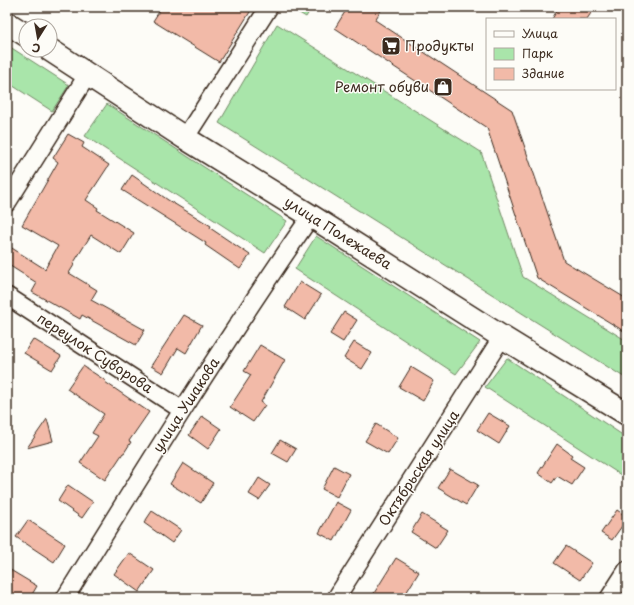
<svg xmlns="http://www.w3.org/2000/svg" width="634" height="605" viewBox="0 0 634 605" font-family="'Playpen Sans',sans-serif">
	<rect width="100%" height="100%" fill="#fdfcf7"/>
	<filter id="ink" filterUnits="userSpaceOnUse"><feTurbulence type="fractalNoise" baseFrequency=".025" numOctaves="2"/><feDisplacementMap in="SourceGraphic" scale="8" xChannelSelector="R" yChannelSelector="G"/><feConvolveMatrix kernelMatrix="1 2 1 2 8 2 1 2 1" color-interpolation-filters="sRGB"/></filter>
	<g filter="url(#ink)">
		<g fill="#a9e5aa" stroke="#728864">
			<path d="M289 7H312L306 17Z"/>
			<path d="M277 24 481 152 523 277 627 341V379L219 123Z"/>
			<path d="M7 45 69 85 52 111 7 82Z"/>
			<path d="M107 104 287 221 265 253 85 136Z"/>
			<path d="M316 236 480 342 456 374 295 269Z"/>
			<path d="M507 358 627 438V479L485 387Z"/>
		</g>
		<g fill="#f2baa8" stroke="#3b2a1e">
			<path d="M162 7H253L219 62 153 21Z"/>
			<path d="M348 7H383L375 20 512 110 564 261 627 299V333L537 278 487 128 335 28Z"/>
			<path d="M559 7H595L587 19H552Z"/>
			<path d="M68 134 84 143 82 147 109 165 86 200 98 208 97 210 134 233 121 254 91 235 73 264 74 265 69 273 97 290 91 300 145 330 136 345 82 315 80 319 32 292 37 283 7 264V245L45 269 58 246 22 225 58 162 53 158Z"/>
			<path d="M132 175 168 200 211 226 210 228 250 255 240 269 205 245 206 243 122 190Z"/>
			<path d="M300 282 321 295 305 320 285 307Z"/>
			<path d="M344 312 357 320 343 342 330 334Z"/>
			<path d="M184 315 202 325 186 353 178 348 163 373 151 366Z"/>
			<path d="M33 339 61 356 52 370 24 353Z"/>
			<path d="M354 342 372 353 362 369 344 358Z"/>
			<path d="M260 345 285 360 261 402 265 405 253 422 230 407 251 375 244 371Z"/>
			<path d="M83 366 106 381 105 382 149 412 129 441 131 442 124 453H123L105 480 80 463 98 436 92 433 104 414 67 389Z"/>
			<path d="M411 367 434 381 423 401 399 387Z"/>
			<path d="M488 413 510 426 499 444 477 430Z"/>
			<path d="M202 416 221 429 208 449 189 435Z"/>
			<path d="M47 419 53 441 27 448Z"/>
			<path d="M376 424 398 438 388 454 365 441Z"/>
			<path d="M280 440 296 449 288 462 272 453Z"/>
			<path d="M557 444 572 455 570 458 584 467 572 485 557 476 552 483 538 473Z"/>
			<path d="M183 463 213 483 201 503 170 484Z"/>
			<path d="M334 466 349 474 337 497 322 489Z"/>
			<path d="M450 469 478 485 466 505 438 488Z"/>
			<path d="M259 478 270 485 259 500 249 494Z"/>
			<path d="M68 485 93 502 82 518 58 501Z"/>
			<path d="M336 502 351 510 334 541 319 533Z"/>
			<path d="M617 510 627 517V519L612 540 601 533Z"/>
			<path d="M152 511 181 530 172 543 144 523Z"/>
			<path d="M422 514 448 530 436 548 411 532Z"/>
			<path d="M28 520 65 544 54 562 16 537Z"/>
			<path d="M566 546 592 563 580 580 554 563Z"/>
			<path d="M129 553 154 570 139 592 114 574Z"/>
			<path d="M396 558 419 572 403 598H371Z"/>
			<path d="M7 568 37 586 30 598H7Z"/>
		</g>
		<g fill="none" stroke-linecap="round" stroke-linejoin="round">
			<defs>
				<g id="street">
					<path d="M185 138 269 7"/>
					<path d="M7 203 88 74"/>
					<path d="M7 296 182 410"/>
					<path d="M65 598C145 469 225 340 311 216"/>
					<path d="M336 598 502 337"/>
					<path d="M609 598 627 570"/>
				</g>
				<g id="primary">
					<path d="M7 23 26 35"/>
					<path d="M50 50 185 138 311 216 502 337 627 414"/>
				</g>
			</defs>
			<use href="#street" stroke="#3b2a1e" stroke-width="20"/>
			<use href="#primary" stroke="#3b2a1e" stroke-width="25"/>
			<use href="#street" stroke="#fdfcf7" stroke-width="17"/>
			<use href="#primary" stroke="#fdfcf7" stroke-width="22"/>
		</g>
	</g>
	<defs>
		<symbol id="supermarket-square" viewBox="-11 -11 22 22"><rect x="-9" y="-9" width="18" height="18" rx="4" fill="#3b2a1e" stroke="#fdfcf7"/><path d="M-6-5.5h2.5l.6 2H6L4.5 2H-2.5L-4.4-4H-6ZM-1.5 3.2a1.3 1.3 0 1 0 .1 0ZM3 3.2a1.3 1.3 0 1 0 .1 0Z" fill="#fff"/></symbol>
		<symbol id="shop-square" viewBox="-11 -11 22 22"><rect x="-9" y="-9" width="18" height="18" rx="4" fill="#3b2a1e" stroke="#fdfcf7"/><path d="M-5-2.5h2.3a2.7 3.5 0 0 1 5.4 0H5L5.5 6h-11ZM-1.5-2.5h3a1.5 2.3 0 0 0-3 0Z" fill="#fff"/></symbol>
	</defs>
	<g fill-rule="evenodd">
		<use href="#supermarket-square" x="380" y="35" width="22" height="22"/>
		<use href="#shop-square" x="432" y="76" width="22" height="22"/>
	</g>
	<g text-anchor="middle" stroke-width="3" stroke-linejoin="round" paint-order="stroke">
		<g font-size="14" fill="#3b2a1e" stroke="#fdfcf7" text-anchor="start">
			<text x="405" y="51">Продукты</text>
			<text x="429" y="92" text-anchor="end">Ремонт обуви</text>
		</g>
		<g font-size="14" fill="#3b2a1e" stroke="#fdfcf7">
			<text transform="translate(338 233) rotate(32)" y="5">улица Полежаева</text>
			<text transform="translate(95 353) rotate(33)" y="5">переулок Суворова</text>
			<text transform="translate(186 405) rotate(-57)" y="5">улица Ушакова</text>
			<text transform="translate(419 468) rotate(-57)" y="5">Октябрьская улица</text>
		</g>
	</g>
	<rect width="634" height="605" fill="none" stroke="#fdfcf7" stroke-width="24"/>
	<rect x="12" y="12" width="610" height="581" fill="none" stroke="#3b2a1e" stroke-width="1.5" filter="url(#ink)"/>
	<rect x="486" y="18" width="130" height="72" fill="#fdfcf7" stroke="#afa8a0"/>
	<rect x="494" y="31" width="20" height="6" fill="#fdfcf7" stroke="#afa8a0"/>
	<text x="522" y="38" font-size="12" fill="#3b2a1e">Улица</text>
	<rect x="494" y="48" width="20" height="12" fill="#a9e5aa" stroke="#afa8a0"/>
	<text x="522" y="58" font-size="12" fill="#3b2a1e">Парк</text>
	<rect x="494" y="68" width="20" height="12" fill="#f2baa8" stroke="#afa8a0"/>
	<text x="522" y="78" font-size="12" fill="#3b2a1e">Здание</text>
	<g transform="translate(38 38) rotate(191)"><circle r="19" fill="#fdfcf7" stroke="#afa8a0"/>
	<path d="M0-3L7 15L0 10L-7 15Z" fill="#3b2a1e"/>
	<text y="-6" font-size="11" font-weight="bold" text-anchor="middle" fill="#3b2a1e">С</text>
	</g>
</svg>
